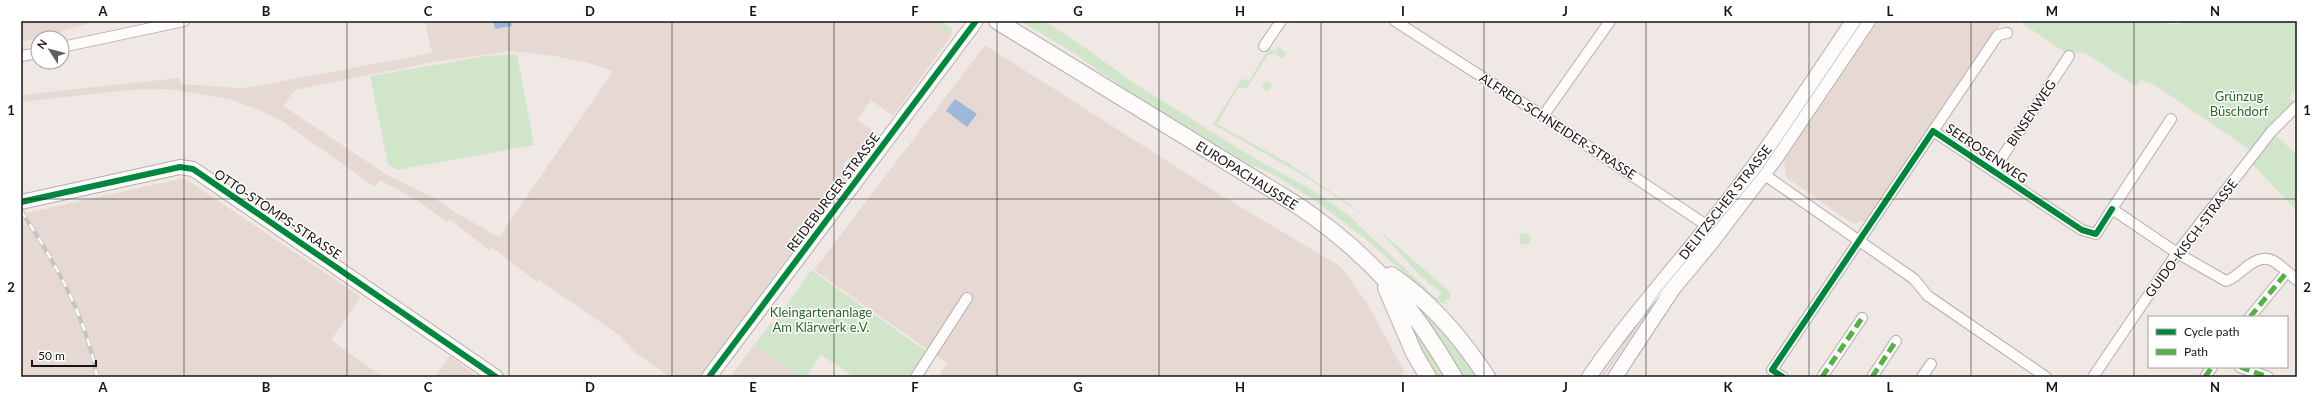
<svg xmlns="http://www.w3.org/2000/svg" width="2318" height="398" viewBox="0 0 2318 398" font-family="Lato,sans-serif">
	<rect width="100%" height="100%" fill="#f0e8e5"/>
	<g fill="#e6d8d2" fill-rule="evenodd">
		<path d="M21 21H98L21 42Z"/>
		<path d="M425 21H929L952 35 893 116 871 100 857 119 878 135 843 164 847 176 700 377H670L637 354 619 335 539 280 537 282 492 247 490 251 450 219 447 222 418 201 380 180 375 187 282 121 257 109 229 99 167 89 129 90 21 102V95L179 78 180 84 238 88 252 87 432 53ZM512 51 554 56 585 62 613 71 499 237 456 213 434 198 384 173 283 106 295 90 434 62Z"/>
		<path d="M1878 21H2003L1866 223 1861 220 1856 224 1852 223 1786 177 1784 160Z"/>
		<path d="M985 45 1222 196 1340 266 1367 303 1404 371 1400 377H938L947 363 814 270Z"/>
		<path d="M184 178 361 297 331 340 383 377H21V222L26 225 21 217V204L27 213Z"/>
		<path d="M754 345 800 377H730Z"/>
		<path d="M450 356 478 377H435Z"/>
	</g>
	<g fill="#d1e5cb">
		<path d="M929 21C939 21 944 21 952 29V35Z"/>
		<path d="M1020 21H1044L1074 40 1134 83 1252 157 1311 189 1347 214 1435 297 1438 298 1441 292C1411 273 1393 240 1365 218 1318 180 1265 155 1213 124L1242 78 1248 82 1269 48 1275 52 1278 47 1287 53 1282 58 1274 53 1268 55 1247 88H1238L1217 124 1288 163 1348 203 1450 292V298L1444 302 1451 305 1435 301 1368 241 1317 202 1274 175 1247 163 1131 93 1072 52Z"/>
		<path d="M2019 21H2156L2178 25 2181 21H2297V88L2289 98 2294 102 2279 115 2250 150 2155 85 2141 80 2136 86 2084 52 2066 53Z"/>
		<path d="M517 54 534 145 397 170 388 164 370 76 486 56Z"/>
		<circle cx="1267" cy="86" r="4.5"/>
		<path d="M2271 132 2297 154V211L2251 163Z"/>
		<circle cx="1525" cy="239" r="6"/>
		<path d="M811 270 929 353 912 377H854L821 355 806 377H800L754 345 770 324 775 322Z"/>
		<path d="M1397 282 1414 296 1482 377H1462L1444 347Z"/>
		<path d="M1393 295 1446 377H1432Z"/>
	</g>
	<g fill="#9db8d9">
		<path d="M493 21H511L512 26 495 29Z"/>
		<path d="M955 99 977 114 967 127 946 111Z"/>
	</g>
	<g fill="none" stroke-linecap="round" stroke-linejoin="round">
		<defs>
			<g id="street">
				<path d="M1395 21 1543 116 1712 229"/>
				<path d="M1264 46 1281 21"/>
				<path d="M62 47 184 21"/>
				<path d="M21 56 38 53"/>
				<path d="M1543 116 1610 21"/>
				<path d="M2171 119 2112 209 2177 253 2226 281C2233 279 2238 274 2244 269 2269 248 2276 263 2297 280"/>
				<path d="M1933 131 1998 35 2007 33"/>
				<path d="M1759 171 1914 279 1928 296 2046 377"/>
				<path d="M1993 171 2069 56"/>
				<path d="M2250 317 2287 272"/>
				<path d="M2240 367 2268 377"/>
				<path d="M916 377 967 298"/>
				<path d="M1783 377 1772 370 1933 131 2082 230 2096 234 2112 209"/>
				<path d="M1822 377 1862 318"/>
				<path d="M1872 377 1896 341"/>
				<path d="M1922 377 1931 364"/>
				<path d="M2093 377 2177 253 2271 132 2297 106"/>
				<path d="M2205 377 2212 367"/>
			</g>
			<g id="secondary">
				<path d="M21 202 180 167 193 169 496 377"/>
				<path d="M709 377 976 21"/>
				<path d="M1589 377C1625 324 1667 277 1707 227 1760 162 1806 91 1853 21"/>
				<path d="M1615 377 1673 289 1712 242 1775 159 1868 21"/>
			</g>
			<g id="primary">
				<path d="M997 21 1297 205C1371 255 1409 301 1454 377"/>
				<path d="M1391 275C1429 300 1462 339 1487 377"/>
				<path d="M1386 288 1414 353 1428 377"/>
			</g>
		</defs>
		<use href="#street" stroke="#b4aeac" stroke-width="12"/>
		<use href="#secondary" stroke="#b4aeac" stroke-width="16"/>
		<use href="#primary" stroke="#b4aeac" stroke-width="18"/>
		<use href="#street" stroke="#fdfcfb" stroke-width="10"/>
		<use href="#secondary" stroke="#fdfcfb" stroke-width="14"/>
		<use href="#primary" stroke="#fdfcfb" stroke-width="16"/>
		<path stroke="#c6c3c2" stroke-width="1" d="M1602 377 1660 292 1760 172 1862 21"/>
		<defs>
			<path id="rail" d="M21 211C55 262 86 316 97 377"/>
		</defs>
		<use href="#rail" stroke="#c6c3c2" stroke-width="4"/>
		<use href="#rail" stroke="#fff" stroke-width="2.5" stroke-dasharray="8" stroke-linecap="butt"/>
		<g stroke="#55b144" stroke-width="5" stroke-dasharray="10 5" stroke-linecap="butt">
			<path d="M2250 317 2287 272"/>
			<path d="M2240 367 2268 377"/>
			<path d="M1822 377 1862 318"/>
			<path d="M1872 377 1896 341"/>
			<path d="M2205 377 2212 367"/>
		</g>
		<defs>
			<g id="cycleway">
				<path d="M21 202 180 167 193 169 496 377"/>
				<path d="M709 377 976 21"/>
				<path d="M1783 377 1772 370 1933 131 2082 230 2096 234 2112 209"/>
			</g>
		</defs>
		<use href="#cycleway" stroke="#fff" stroke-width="8"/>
		<use href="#cycleway" stroke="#00873e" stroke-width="6"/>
	</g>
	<path fill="none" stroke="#181312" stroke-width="1" stroke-opacity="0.55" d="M184 21V377M347 21V377M509 21V377M672 21V377M834 21V377M997 21V377M1159 21V377M1321 21V377M1484 21V377M1646 21V377M1809 21V377M1971 21V377M2134 21V377M21 199H2297"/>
	<g text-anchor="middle" stroke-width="3" stroke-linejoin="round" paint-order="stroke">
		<g font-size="13" fill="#286729" stroke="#fff">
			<text x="2239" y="101">Grünzug<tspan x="2239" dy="15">Büschdorf</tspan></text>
			<text x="821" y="317">Kleingartenanlage<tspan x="821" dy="15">Am Klärwerk e.V.</tspan></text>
		</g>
		<g font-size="13" fill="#181312" stroke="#fff">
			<text transform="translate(2031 113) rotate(-56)" y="5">BINSENWEG</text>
			<text transform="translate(1558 126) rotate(33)" y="5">ALFRED-SCHNEIDER-STRASSE</text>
			<text transform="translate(1987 153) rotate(34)" y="5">SEEROSENWEG</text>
			<text transform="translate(1247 175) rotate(32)" y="5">EUROPACHAUSSEE</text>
			<text transform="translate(833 192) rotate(-53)" y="5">REIDEBURGER STRASSE</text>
			<text transform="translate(1725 202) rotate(-52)" y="5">DELITZSCHER STRASSE</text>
			<text transform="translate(278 214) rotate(34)" y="5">OTTO-STOMPS-STRASSE</text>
			<text transform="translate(2191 238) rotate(-53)" y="5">GUIDO-KISCH-STRASSE</text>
		</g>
	</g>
	<rect width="2318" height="398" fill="none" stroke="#ffffff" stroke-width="44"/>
	<rect x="2148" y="316" width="140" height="52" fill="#ffffff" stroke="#a3a1a0"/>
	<rect x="2156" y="329" width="20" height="6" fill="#00873e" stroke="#a3a1a0"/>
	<text x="2184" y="336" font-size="12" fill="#181312">Cycle path</text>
	<rect x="2156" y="349" width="20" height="6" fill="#55b144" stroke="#a3a1a0"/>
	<text x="2184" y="356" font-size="12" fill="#181312">Path</text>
	<g transform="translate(50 50) rotate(306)"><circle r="19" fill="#ffffff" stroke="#a3a1a0"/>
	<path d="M0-3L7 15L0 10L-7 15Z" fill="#645e5c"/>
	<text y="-6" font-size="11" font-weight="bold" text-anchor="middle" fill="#181312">N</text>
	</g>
	<path d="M32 360v6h64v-6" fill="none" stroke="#181312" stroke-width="2"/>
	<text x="38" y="360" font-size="12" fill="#181312" stroke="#ffffff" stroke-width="3" paint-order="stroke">50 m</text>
	<rect x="22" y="22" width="2274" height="354" fill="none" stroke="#181312" stroke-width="1.5"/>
	<g font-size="13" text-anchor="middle" font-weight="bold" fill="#181312">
		<text x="103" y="16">A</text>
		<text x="266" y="16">B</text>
		<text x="428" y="16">C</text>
		<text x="590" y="16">D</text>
		<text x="753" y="16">E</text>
		<text x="915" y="16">F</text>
		<text x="1078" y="16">G</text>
		<text x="1240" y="16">H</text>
		<text x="1403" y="16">I</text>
		<text x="1565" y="16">J</text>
		<text x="1728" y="16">K</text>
		<text x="1890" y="16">L</text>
		<text x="2052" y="16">M</text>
		<text x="2215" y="16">N</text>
		<text x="11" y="115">1</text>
		<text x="2307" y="115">1</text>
		<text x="11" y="292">2</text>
		<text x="2307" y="292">2</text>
		<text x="103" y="392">A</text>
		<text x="266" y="392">B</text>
		<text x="428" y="392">C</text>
		<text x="590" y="392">D</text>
		<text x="753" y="392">E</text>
		<text x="915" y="392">F</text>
		<text x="1078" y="392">G</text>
		<text x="1240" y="392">H</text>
		<text x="1403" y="392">I</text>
		<text x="1565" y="392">J</text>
		<text x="1728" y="392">K</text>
		<text x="1890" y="392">L</text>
		<text x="2052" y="392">M</text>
		<text x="2215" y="392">N</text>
	</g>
</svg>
